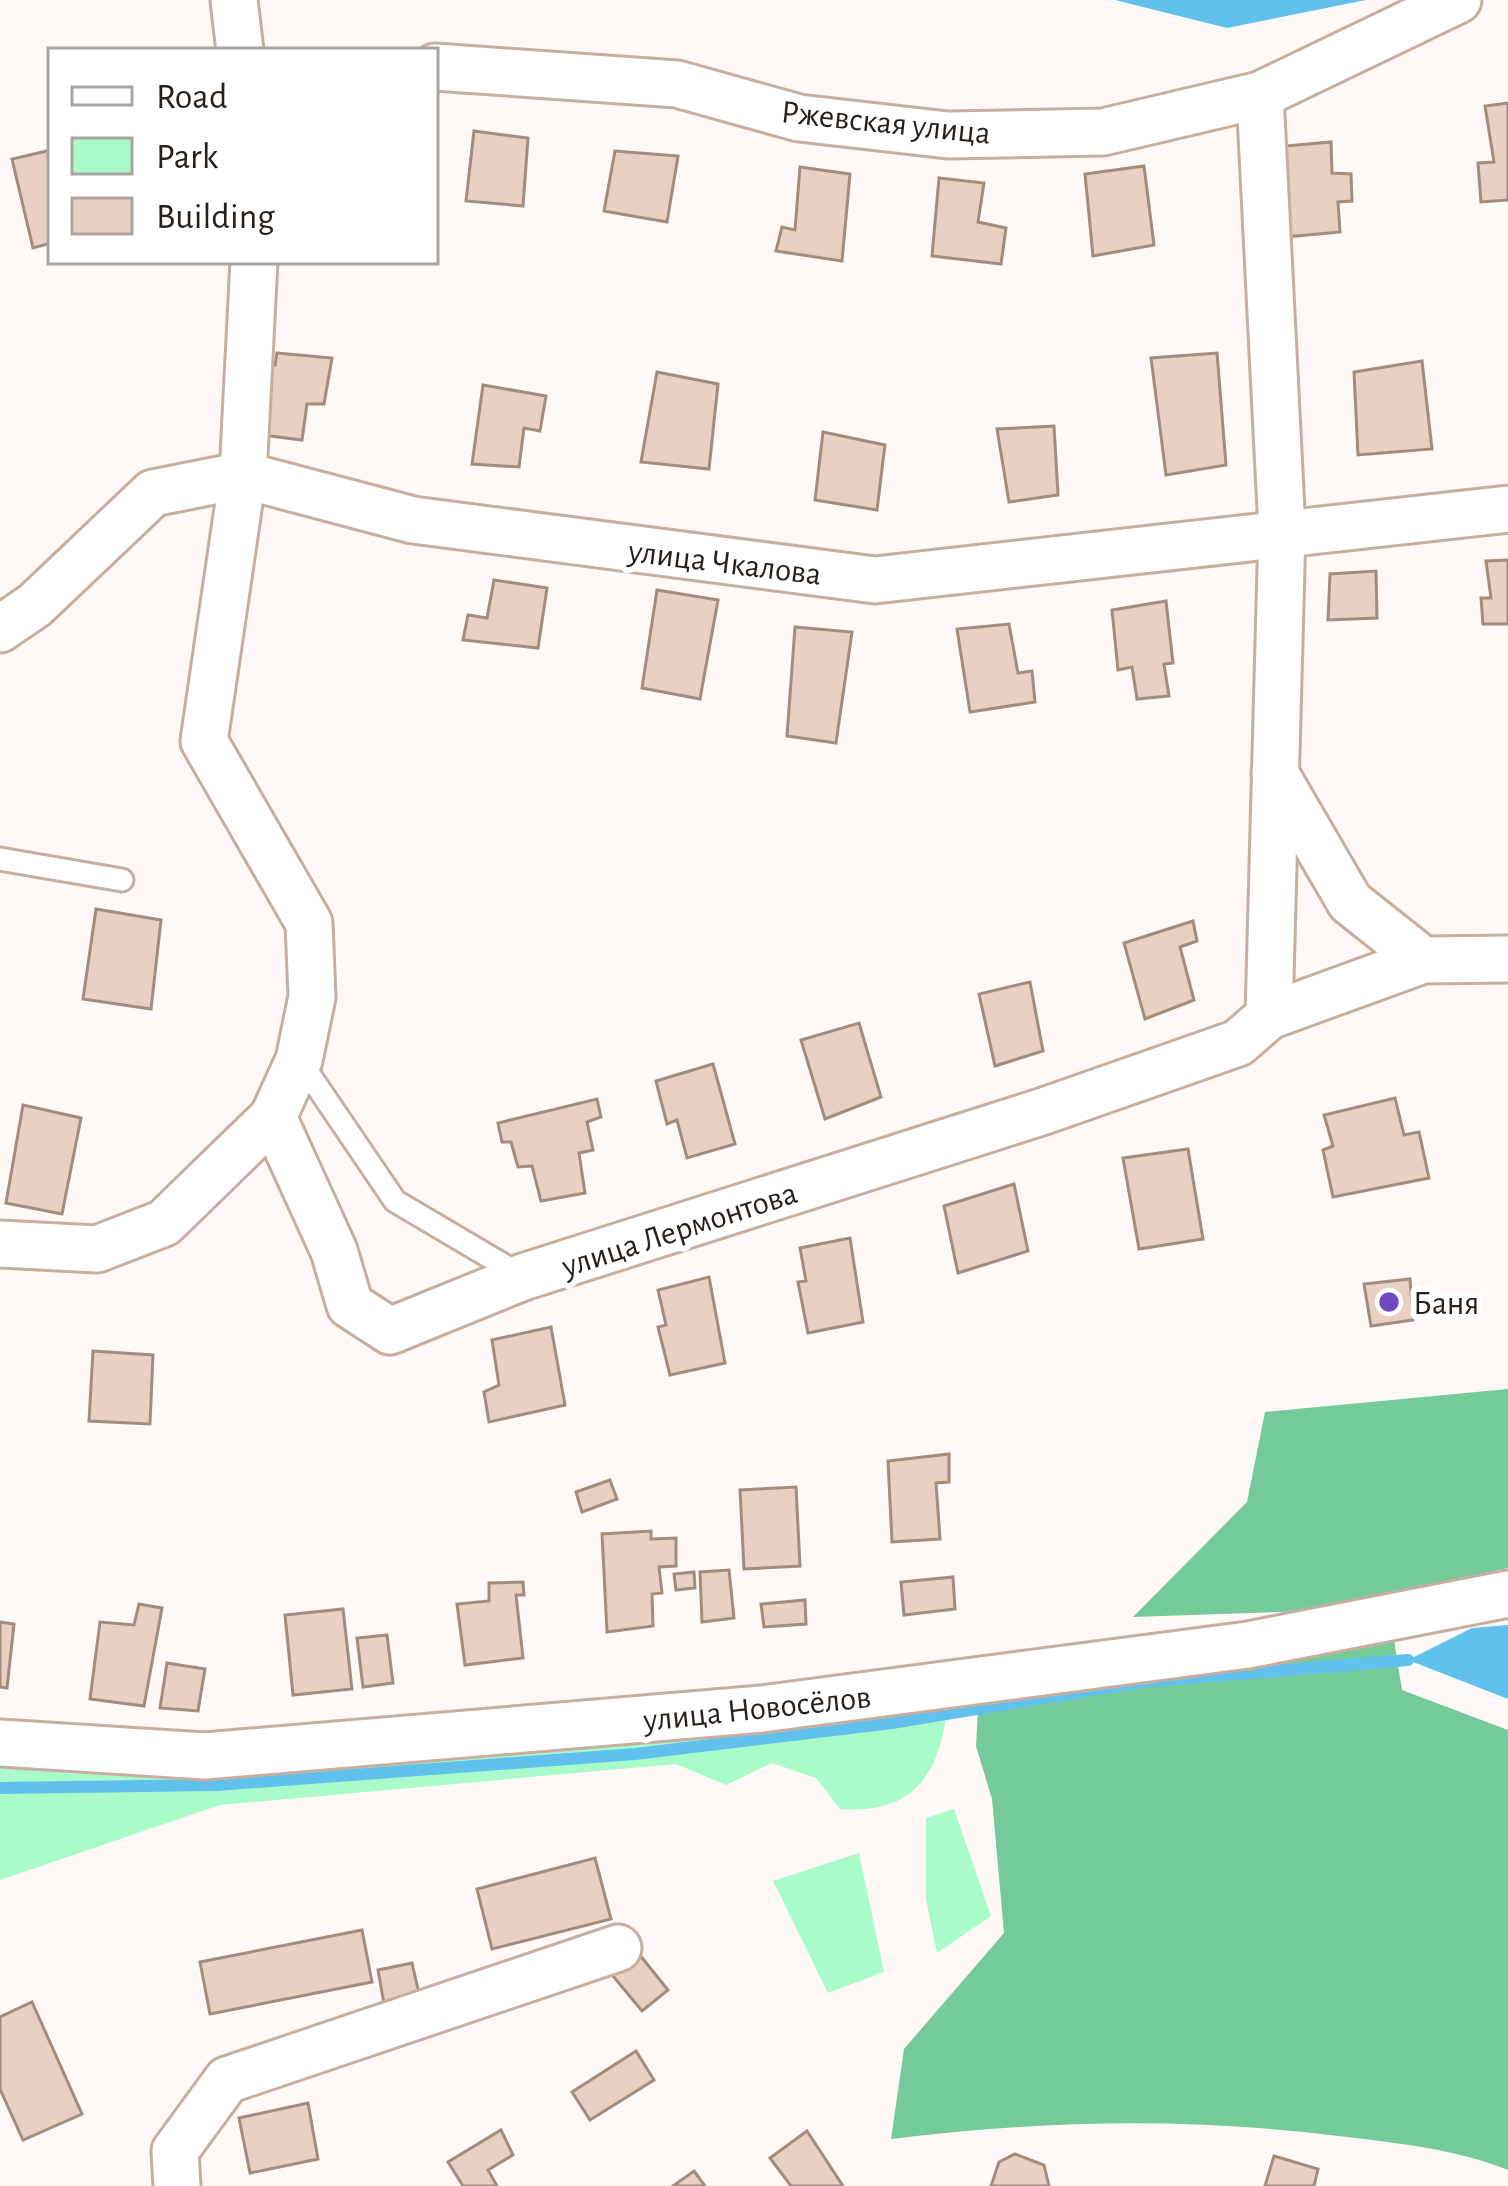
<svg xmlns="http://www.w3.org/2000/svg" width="1508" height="2186" viewBox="0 0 1508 2186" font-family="'Alegreya Sans',sans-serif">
	<rect width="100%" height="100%" fill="#fef9f6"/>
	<g fill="#aafbca">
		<path d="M949 1693C943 1767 920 1815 840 1809L816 1778 772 1763 726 1785 676 1764 220 1805 0 1880V1758L589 1748Z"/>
		<path d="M954 1809 991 1916 937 1953 926 1899V1818Z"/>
		<path d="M859 1853 884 1972 828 1993 773 1881Z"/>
	</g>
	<g fill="#75ca99">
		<path d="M1508 1389V1568L1306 1611 1133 1617 1247 1502 1265 1412Z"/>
		<path d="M1393 1634 1402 1690 1508 1730V2170C1455 2149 1403 2144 1347 2137 1191 2117 1047 2120 891 2139L904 2049 1004 1933 992 1799 976 1746 979 1692Z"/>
	</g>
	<g fill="#60c2ec">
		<path d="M1115 0H1366L1227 28Z"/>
		<path d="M1508 1625V1699L1408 1660 1472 1628Z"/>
	</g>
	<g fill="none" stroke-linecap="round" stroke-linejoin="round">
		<path stroke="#60c2ec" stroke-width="12" d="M0 1788 216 1785 635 1754 892 1723 1141 1682 1408 1660"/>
	</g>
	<g fill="#e8d1c2" stroke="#a18c7e" stroke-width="3">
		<path d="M1508 103V200L1481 202 1478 163 1494 162 1485 106Z"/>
		<path d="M474 131 528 138 523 206 466 201Z"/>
		<path d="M1331 142 1332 173 1351 174 1352 201 1338 202 1340 232 1285 237 1281 201 1289 200 1285 146Z"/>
		<path d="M51 150V243L33 248 12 159Z"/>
		<path d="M615 151 678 156 667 222 604 211Z"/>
		<path d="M1144 166 1154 245 1093 256 1085 174Z"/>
		<path d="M800 167 850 174 842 261 776 251 782 227 795 230Z"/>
		<path d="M939 178 984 183 978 222 1006 228 1001 264 932 256Z"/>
		<path d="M277 353 332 358 324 404H307L302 440 255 434 264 363 275 365Z"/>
		<path d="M1217 353 1226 465 1166 475 1151 358Z"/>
		<path d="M1422 361 1432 449 1358 455 1354 372Z"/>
		<path d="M657 372 718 384 709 469 641 462Z"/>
		<path d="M483 385 546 396 540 431 524 428 519 467 472 464Z"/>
		<path d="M1054 426 1058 495 1009 502 997 429Z"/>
		<path d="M823 432 885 445 877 510 815 500Z"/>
		<path d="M1508 560V624H1483L1481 598H1491L1486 561Z"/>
		<path d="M1376 571 1377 618 1328 620 1330 574Z"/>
		<path d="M494 580 547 588 538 648 463 640 468 615 487 618Z"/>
		<path d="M657 590 718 600 700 699 642 688Z"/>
		<path d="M1166 601 1173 663 1164 664 1169 696 1137 699 1132 667 1118 670 1112 610Z"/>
		<path d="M1009 624 1018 673 1032 671 1035 702 970 712 957 629Z"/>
		<path d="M795 627 852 632 836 743 787 736Z"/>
		<path d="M96 909 161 920 151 1009 83 999Z"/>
		<path d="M1193 921 1197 941 1180 947 1194 1000 1145 1019 1124 943Z"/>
		<path d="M1030 982 1043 1051 995 1066 979 994Z"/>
		<path d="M859 1023 881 1097 825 1119 801 1040Z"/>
		<path d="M713 1064 735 1144 687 1158 677 1120 667 1124 656 1081Z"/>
		<path d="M1395 1098 1404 1135 1419 1132 1429 1178 1333 1197 1323 1150 1333 1146 1324 1115Z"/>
		<path d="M597 1099 601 1117 587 1122 593 1150 579 1153 585 1193 541 1201 532 1166 518 1167 511 1142H502L498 1123Z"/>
		<path d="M23 1105 81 1118 62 1214 6 1203Z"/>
		<path d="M1188 1149 1203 1239 1139 1249 1123 1158Z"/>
		<path d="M1014 1184 1028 1251 958 1273 944 1206Z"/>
		<path d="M850 1238 863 1322 808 1333 798 1282 806 1281 800 1248Z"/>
		<path d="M709 1277 725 1363 670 1375 658 1327 666 1325 658 1290Z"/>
		<path d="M1410 1279 1413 1320 1371 1326 1364 1284Z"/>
		<path d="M551 1327 565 1405 489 1422 484 1392 499 1385 492 1340Z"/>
		<path d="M93 1351 153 1355 150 1424 89 1421Z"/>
		<path d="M949 1454V1482L936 1483 940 1539 892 1542 888 1461Z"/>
		<path d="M610 1480 617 1499 582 1512 576 1492Z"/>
		<path d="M796 1487 800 1566 744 1569 740 1490Z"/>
		<path d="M651 1531V1539L676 1538V1566L659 1567 662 1593 652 1594 653 1626 607 1632 602 1534Z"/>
		<path d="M729 1570 734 1618 702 1622 700 1572Z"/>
		<path d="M694 1572 695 1588 676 1590 674 1574Z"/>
		<path d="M953 1577 955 1609 904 1615 901 1582Z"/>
		<path d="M523 1582 524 1595H516L523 1658 465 1665 457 1604 489 1601V1583Z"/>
		<path d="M805 1600 806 1624 764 1627 761 1604Z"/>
		<path d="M139 1604 162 1608 144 1706 90 1699 100 1622 134 1625Z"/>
		<path d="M343 1609 352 1689 293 1695 285 1615Z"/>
		<path d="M0 1622 14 1624 7 1688 0 1687Z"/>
		<path d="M387 1635 393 1683 363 1687 357 1638Z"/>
		<path d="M167 1663 205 1669 198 1711 160 1708Z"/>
		<path d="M595 1858 611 1919 492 1949 477 1889Z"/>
		<path d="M362 1930 372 1982 210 2014 200 1962Z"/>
		<path d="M635 1949 668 1990 642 2011 608 1970Z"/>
		<path d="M412 1963 420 1998 384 2004 378 1970Z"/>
		<path d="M32 2002 82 2114 23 2140 0 2089V2017Z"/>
		<path d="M636 2051 654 2080 590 2120 572 2092Z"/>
		<path d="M308 2103 318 2159 250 2173 239 2118Z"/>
		<path d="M501 2130 513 2155 488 2170 497 2186H463L448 2162Z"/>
		<path d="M807 2131 843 2186H791L770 2158Z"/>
		<path d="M1015 2154 1044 2165 1049 2186H991L999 2162Z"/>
		<path d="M1274 2156 1318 2169 1314 2186H1265Z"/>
		<path d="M694 2171 705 2186H673Z"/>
	</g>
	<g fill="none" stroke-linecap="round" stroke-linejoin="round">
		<defs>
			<g id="lane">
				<path d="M0 859 122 880"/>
				<path d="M300 1061 395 1201 522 1276"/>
			</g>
			<g id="street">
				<path d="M234 0 240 51"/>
				<path d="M435 67 677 84 799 118 948 135 1103 132 1260 95 1458 0"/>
				<path d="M1260 95 1282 530 1269 1016"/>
				<path d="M254 261 243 475 204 741 309 923 312 997 299 1060 273 1117"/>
				<path d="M0 629 35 605 153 493 243 475 413 520 875 580 1508 509"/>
				<path d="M1275 773 1350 902 1423 960"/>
				<path d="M0 1244 97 1249 164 1223 273 1117 334 1251 350 1305 390 1331 523 1277 1044 1111 1238 1043 1269 1016 1423 960 1508 959"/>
				<path d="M0 1743 205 1756 762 1709 1248 1645 1508 1594"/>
				<path d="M177 2186 175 2151 227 2080 618 1948"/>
			</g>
		</defs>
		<use href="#lane" stroke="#c6afa1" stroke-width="27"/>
		<use href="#street" stroke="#c6afa1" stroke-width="51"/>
		<use href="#lane" stroke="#fff" stroke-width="21"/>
		<use href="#street" stroke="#fff" stroke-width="45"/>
	</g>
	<circle fill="#6f49c2" stroke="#fff" stroke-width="4.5" cx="1389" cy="1302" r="12"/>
	<g text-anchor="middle" stroke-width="12" stroke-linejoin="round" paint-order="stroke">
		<g font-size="33" fill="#271f19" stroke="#fff">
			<text transform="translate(886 121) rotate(6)" y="12">Ржевская улица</text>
			<text transform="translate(725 561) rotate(7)" y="12">улица Чкалова</text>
			<text transform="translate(679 1228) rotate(-18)" y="12">улица Лермонтова</text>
			<text transform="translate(757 1707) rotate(-6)" y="12">улица Новосёлов</text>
		</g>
		<g font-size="33" fill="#271f19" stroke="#fff" text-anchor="start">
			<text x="1413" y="1314">Баня</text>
		</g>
	</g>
	<rect x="48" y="48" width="390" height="216" fill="#ffffff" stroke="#a9a5a3" stroke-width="3"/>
	<rect x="72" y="87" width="60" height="18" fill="#ffffff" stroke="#a9a5a3" stroke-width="3"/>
	<text x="156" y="108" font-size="36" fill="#271f19">Road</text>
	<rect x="72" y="138" width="60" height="36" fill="#aafbca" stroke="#a9a5a3" stroke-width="3"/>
	<text x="156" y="168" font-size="36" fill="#271f19">Park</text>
	<rect x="72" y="198" width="60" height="36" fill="#e8d1c2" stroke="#a9a5a3" stroke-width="3"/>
	<text x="156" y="228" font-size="36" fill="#271f19">Building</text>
</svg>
